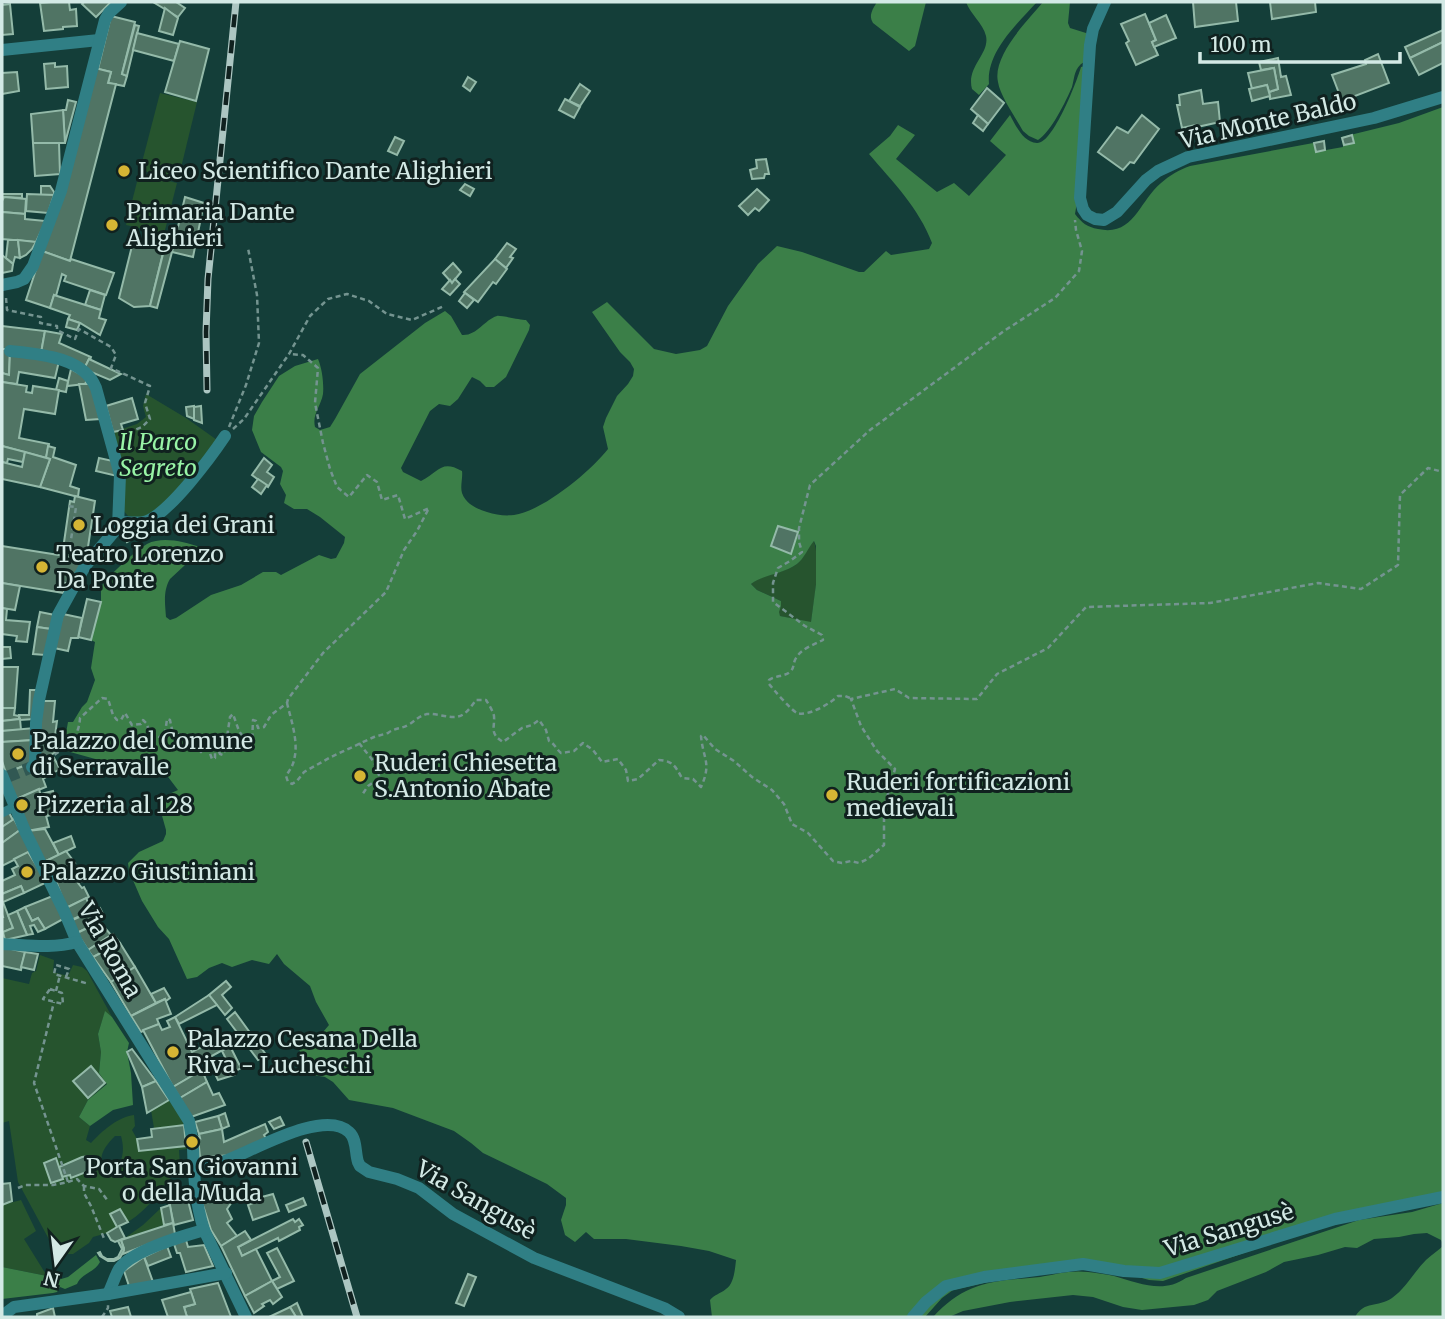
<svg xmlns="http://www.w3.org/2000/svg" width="1445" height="1319" viewBox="0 0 1445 1319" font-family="Merriweather,serif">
	<rect width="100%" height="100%" fill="#143e39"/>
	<g fill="#26542e" fill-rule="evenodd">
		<path d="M160 93 197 102 178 180 140 170Z"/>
		<path d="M139 174 177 183 164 234 126 225Z"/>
		<path d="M146 394 186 418 217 440 164 505 142 519 128 516 123 510 113 432 137 424 146 417 143 406Z"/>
		<path d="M814 541C821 565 814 598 811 623L780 616 778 612 781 606V601L757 590 751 584C762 574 783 574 797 564 804 558 808 547 814 541Z"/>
		<path d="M40 955 54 960 53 972 68 976 73 965 82 967 87 971 112 1017 105 1012 98 1034 101 1052 99 1073 107 1083 88 1100 79 1117 90 1126 86 1140 91 1143C102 1131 118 1117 134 1115L135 1126 132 1130 137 1139 139 1151 186 1146 187 1149 179 1150 180 1166C164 1186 150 1208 128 1222L120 1209 110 1214 117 1227 107 1233 93 1237 89 1243 73 1254H62L52 1245 18 1182 9 1121 2 1123V978L29 984 32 973 36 971ZM115 1136H121C125 1150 123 1163 112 1174 93 1163 103 1148 115 1136ZM88 1156 94 1169 72 1178 70 1175 62 1177 63 1180 51 1183 44 1163 59 1167 82 1157Z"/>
		<path d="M169 1100 181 1116 184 1125 154 1128 151 1110Z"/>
		<path d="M21 1200 36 1231 24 1239 47 1276 2 1267V1205Z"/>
		<path d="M161 1208 164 1225 125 1238 143 1225Z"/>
	</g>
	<g fill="#3b7f48" fill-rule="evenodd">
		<path d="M877 2H926L915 46 909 51 873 23C868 15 873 9 877 2Z"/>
		<path d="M966 2H1037C1017 24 986 52 989 84L979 95 972 89C966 67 990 54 986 36 983 23 970 14 966 2Z"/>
		<path d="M1043 2H1070L1068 23 1070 28 1086 33 1088 40 1084 62C1074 68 1075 76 1072 87 1066 101 1051 132 1038 140L1029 136 1023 131C1016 118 1000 96 998 82 992 56 1028 20 1043 2Z"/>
		<path d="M1086 66 1078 196 1075 214C1082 223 1087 227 1098 229 1134 237 1139 201 1161 183 1170 175 1179 170 1190 166L1324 141 1326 150 1343 147 1342 137 1399 123 1443 107V1196L1357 1214 1163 1281 1149 1280 1114 1270 1067 1264 953 1290 942 1298 925 1317H712L710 1300C715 1294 720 1294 726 1289 734 1284 735 1269 736 1260L709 1251 681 1246 626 1239H594L586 1232 575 1242 565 1235 561 1220 566 1205V1198L547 1184 483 1153 471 1143 454 1131 393 1108 349 1100 333 1082 325 1077 313 1075 297 1046 318 1038 329 1025 316 1002 310 986 284 964 277 954 269 964 252 960 232 967 222 963 209 968 197 977 187 979 169 939 158 927 142 901 129 871 128 863 139 852 163 841 166 834V830L159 805 169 794 178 790 159 765 124 767 63 750 68 722H73L82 707 87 702 95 680 91 668 95 642 91 640 101 602V588L105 580C117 570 133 552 147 544 163 536 184 542 200 547V551L170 579C163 591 165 603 166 617L170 620 176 618 211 595 241 585 263 572H276L281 575 319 555 331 559 336 558 344 543 345 537 320 517 307 509H294L284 503 286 495 280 484 283 471 281 467 261 452 252 430 254 416 262 402 279 376 295 366 318 359C322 368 324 384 323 394 321 406 312 414 315 427L320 430 330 427 335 419 360 374 425 323 445 311 451 316 462 335C477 336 484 320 497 316 499 315 520 320 526 320L530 325 529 330 506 377 494 387H486L480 381 472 377 458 399 450 406 439 404 430 411 401 468 403 472 421 481C439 472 441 459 462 471 463 477 460 487 462 493 466 504 477 509 487 512 496 515 505 516 514 515 543 511 591 471 608 449L603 427 606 418 617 396 628 384 633 376 634 369 630 362 620 352 592 312 607 302 654 349 676 354 700 350 707 346 728 306 758 264 777 246 802 252 859 272H864L886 251 891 255 929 249 932 243C919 208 892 181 869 154L890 136 898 125 915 135 896 159 937 192 954 183 969 196 1006 155 990 141 1010 115C1016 126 1023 142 1037 143 1053 144 1077 81 1081 67ZM814 541 816 546V584L811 622 780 616 779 612 781 606V601L757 590 751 584C762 575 783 574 797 564 804 559 808 548 814 541Z"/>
		<path d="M105 1011 112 1017 129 1043 127 1052 131 1073 133 1105 113 1110 90 1126 79 1117 88 1100 107 1084 99 1073 101 1052 98 1034Z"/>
		<path d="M1443 1203V1244L1441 1240 1427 1233 1414 1234 1399 1237 1374 1239 1357 1248 1345 1247 1318 1255 1284 1262 1266 1272 1217 1291 1208 1300 1194 1305 1142 1310 1123 1307 1093 1297 1073 1295 1010 1302 963 1311 949 1317H933C959 1289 981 1282 1019 1279 1026 1278 1033 1278 1040 1277 1057 1274 1070 1270 1088 1272 1096 1273 1106 1274 1114 1276 1139 1283 1163 1294 1186 1278L1359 1220 1412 1212Z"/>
		<path d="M1443 1246V1317H1355C1365 1300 1377 1308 1392 1298 1406 1288 1414 1272 1426 1260 1431 1255 1438 1251 1443 1246Z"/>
		<path d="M96 1255 100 1262C95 1272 81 1274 77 1284L65 1289 60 1287 57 1292 53 1293 2 1299V1267L47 1276 51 1282 68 1277Z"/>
	</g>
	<g fill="#507464" stroke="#94baa9" stroke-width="2">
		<path d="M51 2H69L70 10 76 9 77 26 63 27V29L44 31 40 3Z"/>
		<path d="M84 2H111L96 17 82 4Z"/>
		<path d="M153 2H176L185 8 178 17Z"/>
		<path d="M1193 2H1236L1238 21 1195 27Z"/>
		<path d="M1270 2H1315L1316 12 1272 19Z"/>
		<path d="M10 4 13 34 2 35V5Z"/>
		<path d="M165 8 178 18 173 35 159 31Z"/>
		<path d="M1145 14 1156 40 1152 42 1158 55 1136 65 1126 43 1129 41 1121 24Z"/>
		<path d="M1166 15 1176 38 1154 47 1152 42 1156 40 1149 23Z"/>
		<path d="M111 16 135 22 122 74 127 76 124 86 108 83 111 72 98 69Z"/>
		<path d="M135 25 139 26 127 76 122 74Z"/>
		<path d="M1443 30V42L1410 58 1405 47Z"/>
		<path d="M137 33 179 44 174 61 133 50Z"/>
		<path d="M180 41 209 49 196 101 165 92Z"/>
		<path d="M1443 42V63L1419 75 1410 58Z"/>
		<path d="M1378 54 1389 83 1342 101 1332 75 1366 64 1365 60Z"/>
		<path d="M1278 58 1281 77 1286 76 1291 95 1270 99 1269 92 1278 89 1274 68 1261 70 1259 62Z"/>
		<path d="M55 63V67L67 66 68 87 46 89 44 64Z"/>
		<path d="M95 68 111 72 108 83 116 84 70 261 42 251Z"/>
		<path d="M1274 68 1278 89 1269 92 1267 85 1252 89 1248 73Z"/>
		<path d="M17 72 19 91 2 94V73Z"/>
		<path d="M468 77 476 82 470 91 463 86Z"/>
		<path d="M580 84 590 91 580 106 569 101Z"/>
		<path d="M1267 85 1270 96 1252 101 1249 89Z"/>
		<path d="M987 88 1004 103 988 124 971 109Z"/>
		<path d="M1201 90 1203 104 1218 102 1220 122 1197 127 1196 125 1182 128 1177 105H1180L1179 95Z"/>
		<path d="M565 99 580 107 574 118 559 110Z"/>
		<path d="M68 100 76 102 65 143 63 110H66Z"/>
		<path d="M63 110 65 143H33L31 114Z"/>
		<path d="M978 115 988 124 983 131 973 123Z"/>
		<path d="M1142 115 1159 129 1134 163 1130 162 1123 170 1098 152 1117 127 1128 133Z"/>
		<path d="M1352 135 1354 143 1344 145 1342 138Z"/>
		<path d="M395 137 404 141 397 155 388 151Z"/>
		<path d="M1324 141 1325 150 1316 152 1314 143Z"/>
		<path d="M33 143H59L60 174 35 176Z"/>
		<path d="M766 159 769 174H765L764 178 752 179 750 170 757 168 756 160Z"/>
		<path d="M465 184 474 189 470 196 460 190Z"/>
		<path d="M41 186H50L54 192V195H41Z"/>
		<path d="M757 189 769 200 759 211 755 208 748 215 739 206Z"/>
		<path d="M2 194H22V198L4 197 2 201Z"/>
		<path d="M27 194 54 195 48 213 26 211Z"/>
		<path d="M4 197 26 199 25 214 2 212V201Z"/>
		<path d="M185 197 204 203 193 257 172 252Z"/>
		<path d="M2 212 25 214V219L46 221 36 242 2 239Z"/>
		<path d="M8 240H18L20 258 15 257 13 264 6 258Z"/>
		<path d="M18 240 36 242 32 249 26 255 20 258Z"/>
		<path d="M150 240 164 249 150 306 134 307 119 298 133 242Z"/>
		<path d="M507 243 516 249 510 257 513 258 506 268 495 259Z"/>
		<path d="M164 250 172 252 157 308 150 306Z"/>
		<path d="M42 251 70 261 71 259 114 273 106 295 64 281 66 276 62 274 56 296 54 295 50 308 26 300Z"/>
		<path d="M2 255 13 264 12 271 2 273Z"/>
		<path d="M495 259 507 269 496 284 493 282 478 302 464 292Z"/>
		<path d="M453 263 461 272 452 283 443 273Z"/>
		<path d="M455 279 460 284 450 295 442 289 450 280 452 283Z"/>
		<path d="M90 290 105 295 101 310 85 305Z"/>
		<path d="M465 293 474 300 467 308 459 301Z"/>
		<path d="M54 295 101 310 99 318 106 320 100 335 80 323 68 319 70 315 50 308Z"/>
		<path d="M68 319 80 323 77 330 66 327Z"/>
		<path d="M2 326 45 331 41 353 2 349Z"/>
		<path d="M45 331 62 334 59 343 91 357 90 360 89 359 84 369 41 353Z"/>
		<path d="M2 349H10L9 375 2 373Z"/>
		<path d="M10 354 59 361 55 378 19 372 17 384 2 382V373L9 375Z"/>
		<path d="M89 359 121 374 110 380 84 369Z"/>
		<path d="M71 369 88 378 85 384 67 386Z"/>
		<path d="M59 378 68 381 66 392 56 390Z"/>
		<path d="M2 382 27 386 26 392 32 393 33 386 59 390 55 414 24 409 19 438 49 444 46 458 2 446Z"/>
		<path d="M79 384H91L100 419 86 420Z"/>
		<path d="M132 398 138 419 121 424 123 430 113 432 106 406Z"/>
		<path d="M194 406V419L187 416 186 407Z"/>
		<path d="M201 406 202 423 194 420V407Z"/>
		<path d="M2 446 25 452 23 462 8 459 7 463 2 462Z"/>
		<path d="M48 446 55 448 53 457 76 465 70 486 79 489 78 497 40 487 50 459 46 458Z"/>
		<path d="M25 452 50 459 40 487 2 479V462L22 467Z"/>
		<path d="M99 458 113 461 117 476 96 471Z"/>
		<path d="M264 458 272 465 267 472 274 477 268 487 252 475Z"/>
		<path d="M258 479 267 485 261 494 252 487Z"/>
		<path d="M75 496 95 501 86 560 65 557 66 549H63L70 501 74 502Z"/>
		<path d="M134 526 139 535 127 542 122 533Z"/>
		<path d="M778 526 798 532 791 554 771 546Z"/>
		<path d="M2 546 65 556 86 560 71 584 65 583 64 593 2 583Z"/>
		<path d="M2 583 20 586 15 610 2 608Z"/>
		<path d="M87 599 101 602 91 640 78 637Z"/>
		<path d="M2 608 7 609 6 620 30 622 27 642 16 641 17 636 2 634Z"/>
		<path d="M40 612 55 615 51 629 37 627Z"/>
		<path d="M63 614 82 618 78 638H71L68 651 54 648Z"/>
		<path d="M37 627 51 629 45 655 33 654Z"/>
		<path d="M2 647H10L11 658 2 659Z"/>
		<path d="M2 667H18L15 708H2Z"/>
		<path d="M30 690H39L34 719 20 720 19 715H29Z"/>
		<path d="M41 701H55L53 722 57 721 55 736 37 737Z"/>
		<path d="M2 708H15L14 715 19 716V719L2 721Z"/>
		<path d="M20 719 21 730 2 731V721Z"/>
		<path d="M34 728V740L2 742V731Z"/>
		<path d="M56 736 57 751 39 763 38 737Z"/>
		<path d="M34 740 31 763 6 773 2 761V742Z"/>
		<path d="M54 758 60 769 43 779 46 787 14 800 6 773 31 763 33 770Z"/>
		<path d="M39 789 49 827 27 831 14 800Z"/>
		<path d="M53 791 59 813 47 816 41 794Z"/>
		<path d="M8 811 13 820 2 827V814Z"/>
		<path d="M14 819 20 830 2 843V827Z"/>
		<path d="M45 829 59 855 44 862 27 831Z"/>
		<path d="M20 830 32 851 2 866V843Z"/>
		<path d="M71 836 75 847 59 855 53 843Z"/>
		<path d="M66 851 75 863 69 867 72 873 55 878 44 862Z"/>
		<path d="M28 852 47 882 24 893 21 886 2 894V881L15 875 12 869 18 866 14 859Z"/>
		<path d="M83 870 87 879 78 883 82 888 84 887 89 897 66 908 55 878Z"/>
		<path d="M21 886 24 893 3 902 13 928 3 932 2 935V917H3L2 914V894Z"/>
		<path d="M55 895 65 918 45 929 38 918 32 921 25 907Z"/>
		<path d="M86 898 92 911 71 920 66 908Z"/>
		<path d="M25 907 32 921 38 918 45 929 38 932 34 925 30 926 33 934 27 935 17 911Z"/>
		<path d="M100 908 104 916 96 920 97 923 77 933 70 921Z"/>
		<path d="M17 911 27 935 5 940 3 932 13 928 8 915Z"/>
		<path d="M100 922 111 935 88 950 77 933Z"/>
		<path d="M113 934 120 943 93 957 88 950Z"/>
		<path d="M120 943 135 967 111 982 93 957Z"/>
		<path d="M2 947 25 952 21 970 2 966Z"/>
		<path d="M25 952 38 954 34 970 21 967Z"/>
		<path d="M135 967 156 1003 131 1016 111 982Z"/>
		<path d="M226 981 231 987 222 995 232 1008 225 1015 209 995Z"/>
		<path d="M164 988 170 998 166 1001 165 999 156 1003 151 994Z"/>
		<path d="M209 995 217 1005 179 1024 175 1017Z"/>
		<path d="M165 999 171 1014 157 1019 159 1024 141 1032 131 1016Z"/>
		<path d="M235 1012 267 1056 258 1060 227 1019Z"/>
		<path d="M175 1017 192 1052 225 1035 230 1046 199 1063 202 1070 173 1087 143 1030 159 1024 162 1030 170 1027 167 1021Z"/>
		<path d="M230 1046 241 1068 232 1073 234 1075 218 1080 214 1072 229 1065 222 1051Z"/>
		<path d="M132 1049 156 1081 142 1087 127 1052Z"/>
		<path d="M91 1066 105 1083 88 1098 73 1081Z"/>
		<path d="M202 1070 207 1082 180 1098 173 1087Z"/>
		<path d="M156 1081 169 1100 147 1113 142 1087Z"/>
		<path d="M207 1082 213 1095 219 1093 225 1105 191 1117 180 1098Z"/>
		<path d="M225 1113 229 1126 222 1129 218 1116Z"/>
		<path d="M218 1116 222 1129 199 1134 195 1122Z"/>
		<path d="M280 1117 284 1125 274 1129 269 1122Z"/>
		<path d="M265 1124 268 1132 264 1135 267 1140 235 1155 200 1157 198 1137 200 1138 199 1134 222 1129 224 1142Z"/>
		<path d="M184 1125 186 1146 139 1151 137 1139 152 1137 151 1129Z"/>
		<path d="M89 1156 94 1169 71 1178 70 1175 62 1177 59 1167 82 1157Z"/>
		<path d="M56 1158 63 1179 51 1183 44 1163Z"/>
		<path d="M10 1183 12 1201 2 1205V1184Z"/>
		<path d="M185 1189 193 1220 174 1225 168 1198 175 1192Z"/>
		<path d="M219 1191 234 1199 227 1209 232 1219 227 1223 237 1236 221 1246 211 1230 200 1196Z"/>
		<path d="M273 1194 279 1211 253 1220 248 1205 263 1199 262 1197Z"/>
		<path d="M303 1198 306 1205 289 1212 286 1205Z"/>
		<path d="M170 1205 173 1223 164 1225 161 1208Z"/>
		<path d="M120 1209 128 1222 119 1226 125 1238 115 1242 111 1240 107 1233 117 1227 110 1214Z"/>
		<path d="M293 1219 295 1222 299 1219 303 1225 299 1227 300 1230 279 1241 278 1238 242 1256 238 1247Z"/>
		<path d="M173 1223 175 1234 123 1254 124 1248 121 1240Z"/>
		<path d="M245 1231 251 1240 238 1247 242 1256 256 1249 272 1281 245 1296 221 1246Z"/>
		<path d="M121 1240 124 1250 120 1258 114 1261H108L100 1256 98 1253 100 1252 102 1256 107 1259H114L118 1257 122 1249 118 1241Z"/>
		<path d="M186 1240 188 1247 204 1245 213 1266 186 1272 180 1253H177L174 1244Z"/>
		<path d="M167 1246 171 1257 148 1266 144 1257Z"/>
		<path d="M277 1248 294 1281 277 1289 272 1281 280 1277 267 1253Z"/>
		<path d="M144 1257 153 1282 129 1286 124 1271Z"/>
		<path d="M468 1274 476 1277 464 1306 456 1303Z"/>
		<path d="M272 1281 282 1297 273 1304 270 1300 262 1304 264 1306 254 1313 245 1296Z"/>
		<path d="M218 1283 231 1317H187L184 1307 195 1304 190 1289Z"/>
		<path d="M191 1292 195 1304 184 1307 187 1317H168L162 1300Z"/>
		<path d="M297 1303 303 1317H296L290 1307Z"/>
		<path d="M128 1307 131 1317H112L110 1311Z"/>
		<path d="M290 1307 296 1317H269Z"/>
		<path d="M53 1308 55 1317H37V1314Z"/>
	</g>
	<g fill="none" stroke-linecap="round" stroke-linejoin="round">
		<path stroke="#315853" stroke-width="12" stroke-dasharray="12 6" stroke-linecap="butt" d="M7 777 32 767"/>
		<g stroke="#749490" stroke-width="2.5" stroke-dasharray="5 3.5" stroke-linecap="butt">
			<path d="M6 298 7 310 41 317 40 323 57 326V330L75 339 79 329 111 347 116 355 111 368 150 386 145 403 150 419 142 427 128 433 123 439"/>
			<path d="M229 427 246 385 259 343 257 295 248 248"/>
			<path d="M233 429 244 419 289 354 310 316 328 299 347 294 369 301 387 314 412 320 444 306"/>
			<path d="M61 544 70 546 76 507 66 506"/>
			<path d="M850 698 845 696H838C831 703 808 717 797 713 792 711 773 689 769 684V680C776 675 785 677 791 671 794 667 793 665 795 660 800 649 813 645 823 640L822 635 805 626 773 602V583L778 568 790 561 802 552 799 542V528L810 485 870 430 1004 331 1055 298 1079 271 1082 251 1076 230 1075 220"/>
			<path d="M287 703C291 720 299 742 294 760 293 766 289 771 286 776L288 782 292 784 297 781 304 772 331 757 374 737 388 733C394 728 401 729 408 725 415 721 419 716 427 714 440 713 455 722 465 713 469 710 473 704 476 700H486C489 705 493 711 494 716 495 728 489 733 503 742L522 728 532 725 539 720 546 730 549 741C555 744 556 749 561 753L574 751 583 743 593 750 602 762 618 759 626 770 628 781 638 779 659 760C673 761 675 766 682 778L693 779 701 787C712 763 703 759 701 736L703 735 715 749 734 761 752 777 772 790 784 804 792 824 808 833 833 861 842 863 851 861 859 863 868 859 884 845V808L895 769 877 751 861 726 851 699 895 689 909 698 977 699 997 674 1048 648 1086 607 1210 603 1318 583 1361 589 1398 565 1400 495 1428 468 1443 472"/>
			<path d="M359 743 374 762 380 778 368 786 362 795"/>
			<path d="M47 759C65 749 79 739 80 718L102 698 108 699 113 715 117 720H121L125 713 132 725 141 724 143 720 147 724 149 732H152L161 738 165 734 167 719 170 720 174 739 176 740 180 732 184 741H186L189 736 201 752 206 742 212 759 215 758V750L217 747 220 754 223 755 225 750 230 717 233 714 239 731 250 746 252 744 253 720 256 721 258 728 264 727 271 715 287 703 288 699 323 653 386 592 404 550 417 531 429 508 405 519 398 495 382 500 377 482 367 475 349 497 337 487 330 469 323 443 315 403 318 368 303 355 289 354"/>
			<path d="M66 977 69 969 56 965 54 974 89 984"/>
			<path d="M50 989 62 993 63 1004 43 999Z"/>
			<path d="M56 991 60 975"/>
			<path d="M68 1182 77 1179 84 1186 99 1189 108 1201"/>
			<path d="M84 1186V1193L91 1206 105 1241"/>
			<path d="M18 1188 25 1185H53L68 1182 34 1083 54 1002"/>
			<path d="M102 1317 108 1308V1305"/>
		</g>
		<path stroke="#307f85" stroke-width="9" d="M2 813 14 807"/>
		<g stroke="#307f85" stroke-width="12">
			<path d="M1105 2 1093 29 1090 45 1080 198 1083 209 1087 215 1095 219 1104 220 1117 212 1146 180 1158 171 1188 157 1374 118 1443 97"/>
			<path d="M2 50 99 40"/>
			<path d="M2 285 17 282 24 279 33 266 61 191 105 20 109 13 121 2"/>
			<path d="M10 351C39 354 84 357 96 388L120 475 118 527 85 566 58 615 39 700 36 723 35 764 32 767"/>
			<path d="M120 522C128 522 139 524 147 521 170 512 211 457 225 436"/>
			<path d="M2 775 25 831 64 911 77 942 189 1121 192 1138"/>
			<path d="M2 944C28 945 51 949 77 942"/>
			<path d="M193 1148C194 1178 195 1201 204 1230L246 1317"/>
			<path d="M193 1170C204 1167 215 1165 225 1161 251 1152 324 1108 349 1132 357 1139 355 1153 358 1162L360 1166 369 1172 397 1179 419 1188 453 1214 534 1258 664 1308 679 1317"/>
			<path d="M108 1294C112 1286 115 1276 119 1269 132 1250 183 1236 204 1230"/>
			<path d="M2 1316 14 1307 108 1294 226 1273"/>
			<path d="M913 1317 926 1302 946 1286 984 1277 1083 1264 1124 1271 1160 1273 1335 1219 1443 1197"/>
		</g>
		<defs>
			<g id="rail">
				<path d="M207 390 206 332 208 279 236 2"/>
				<path d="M306 1142 357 1317"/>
			</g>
		</defs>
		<use href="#rail" stroke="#acc6c2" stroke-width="7"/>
		<use href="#rail" stroke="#10211f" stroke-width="4.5" stroke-dasharray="13" stroke-linecap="butt"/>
	</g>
	<g fill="#d6b534" stroke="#10211f" stroke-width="2.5">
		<circle cx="124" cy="171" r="7"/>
		<circle cx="112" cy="225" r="7"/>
		<circle cx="79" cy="525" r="7"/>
		<circle cx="42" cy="567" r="7"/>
		<circle cx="18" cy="754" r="7"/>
		<circle cx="360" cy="776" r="7"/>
		<circle cx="832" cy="795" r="7"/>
		<circle cx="22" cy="805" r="7"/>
		<circle cx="27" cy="872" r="7"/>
		<circle cx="173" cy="1052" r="7"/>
		<circle cx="192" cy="1142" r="7"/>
	</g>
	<g text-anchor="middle" stroke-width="6" stroke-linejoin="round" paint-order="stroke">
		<g font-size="23" fill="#d3e9e5" stroke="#10211f">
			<text transform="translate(1268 121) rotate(-13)" y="8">Via Monte Baldo</text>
			<text transform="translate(110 950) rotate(61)" y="8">Via Roma</text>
			<text transform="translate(476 1200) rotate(30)" y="8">Via Sangusè</text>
			<text transform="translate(1229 1230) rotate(-17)" y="8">Via Sangusè</text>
		</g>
		<g font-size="23" fill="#d3e9e5" stroke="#10211f" text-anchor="start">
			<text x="138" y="179">Liceo Scientifico Dante Alighieri</text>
			<text x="126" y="220">Primaria Dante<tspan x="126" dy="26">Alighieri</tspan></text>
			<text x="93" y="533">Loggia dei Grani</text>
			<text x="56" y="562">Teatro Lorenzo<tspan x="56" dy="26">Da Ponte</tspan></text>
			<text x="32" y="749">Palazzo del Comune<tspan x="32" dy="26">di Serravalle</tspan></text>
			<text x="374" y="771">Ruderi Chiesetta<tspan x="374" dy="26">S.Antonio Abate</tspan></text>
			<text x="846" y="790">Ruderi fortificazioni<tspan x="846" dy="26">medievali</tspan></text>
			<text x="36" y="813">Pizzeria al 128</text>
			<text x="41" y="880">Palazzo Giustiniani</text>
			<text x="187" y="1047">Palazzo Cesana Della<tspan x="187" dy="26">Riva - Lucheschi</tspan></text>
			<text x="192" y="1175" text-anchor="middle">Porta San Giovanni<tspan x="192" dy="26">o della Muda</tspan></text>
		</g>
		<g font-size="23" font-style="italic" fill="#98f4a6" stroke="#10211f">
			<text x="158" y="450">Il Parco<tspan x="158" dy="26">Segreto</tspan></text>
		</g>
	</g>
	<rect width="1445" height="1319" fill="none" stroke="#d3e9e5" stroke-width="7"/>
	<g transform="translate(56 1263) rotate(194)" stroke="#10211f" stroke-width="5" paint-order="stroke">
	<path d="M0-5L12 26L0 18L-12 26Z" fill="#d3e9e5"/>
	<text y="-10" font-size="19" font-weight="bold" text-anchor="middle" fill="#d3e9e5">N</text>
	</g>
	<path d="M1200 52v10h200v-10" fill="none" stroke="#d3e9e5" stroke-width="3.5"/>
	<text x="1210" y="52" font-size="21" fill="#d3e9e5" stroke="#10211f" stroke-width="5" paint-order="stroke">100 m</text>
</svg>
